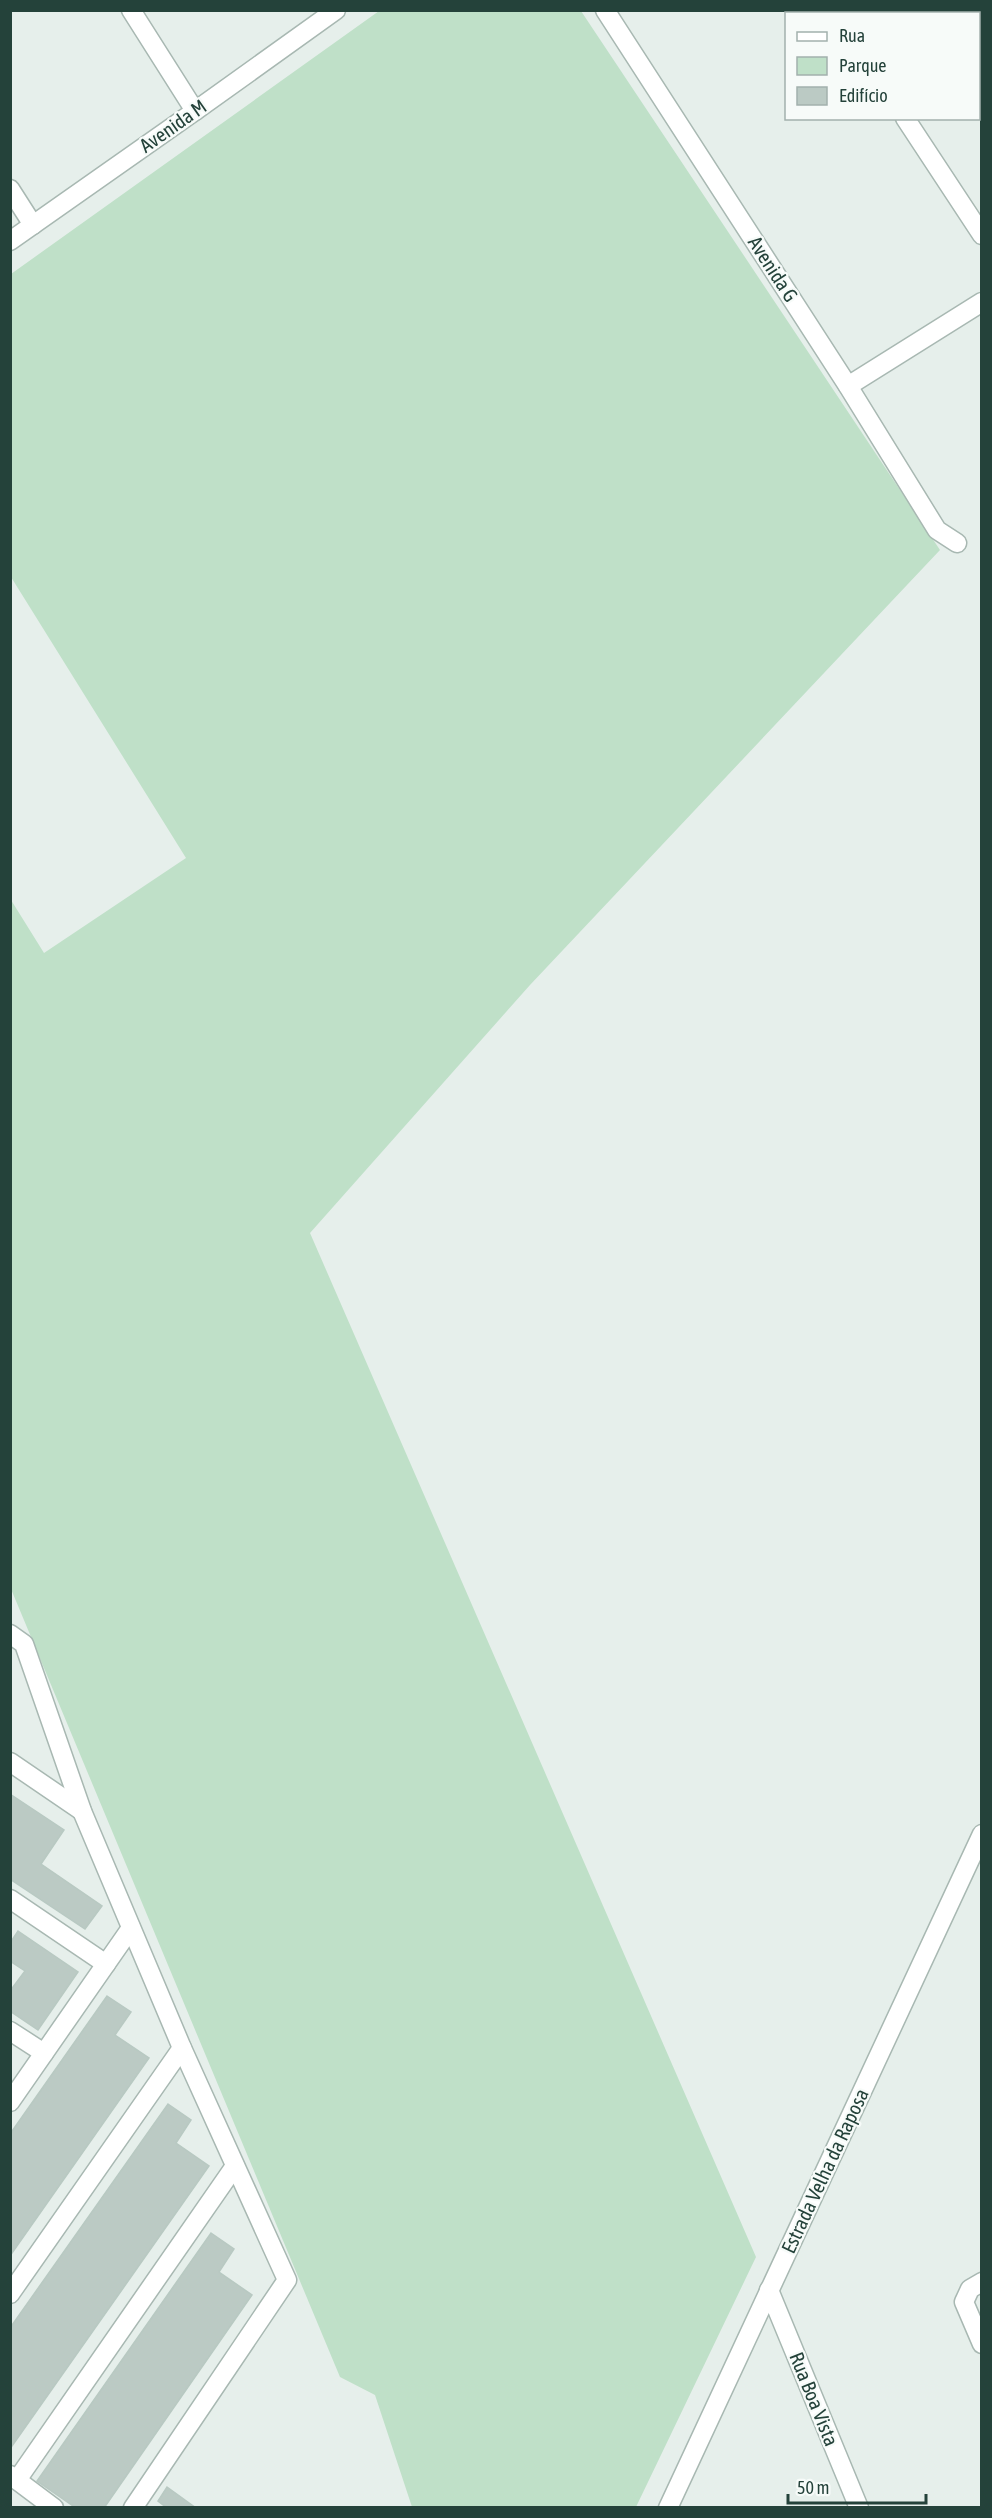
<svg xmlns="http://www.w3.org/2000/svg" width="992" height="2518" viewBox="0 0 992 2518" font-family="'Asap Condensed',sans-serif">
	<rect width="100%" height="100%" fill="#e6efeb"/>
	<path fill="#bfe0c8" d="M379 11H581L940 550 530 985 310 1233 756 2257 636 2507H412L375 2395 340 2377 11 1589V900L44 953 186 858 11 577V274Z"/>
	<g fill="#bbcac4" stroke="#b8c9c2" stroke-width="1.5">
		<path d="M10 1794 64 1830 41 1864 102 1906 85 1929 10 1879Z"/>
		<path d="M18 1931 78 1972 38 2030 10 2011V1991L25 1971 10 1961V1943Z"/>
		<path d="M107 1996 131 2012 115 2035 149 2058 10 2256V2134Z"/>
		<path d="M168 2104 191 2120 176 2143 209 2166 10 2449V2328Z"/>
		<path d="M211 2233 234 2249 219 2272 252 2295 104 2508H76L37 2481Z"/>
		<path d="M167 2487 196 2508H167L158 2501Z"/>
	</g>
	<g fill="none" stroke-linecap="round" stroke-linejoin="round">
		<defs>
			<g id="minor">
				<path d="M605 10 848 386 937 530 957 543"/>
				<path d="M834 10 836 14"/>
				<path d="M905 118 982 235"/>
				<path d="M10 189 33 225"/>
				<path d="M10 241 195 111"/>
				<path d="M848 386 982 302"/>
				<path d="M10 1634 24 1644 82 1811 182 2048 287 2280 133 2508"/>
				<path d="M10 1762 82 1811"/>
				<path d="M10 1899 106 1964"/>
				<path d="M10 2031 44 2053"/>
				<path d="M10 2102 131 1928"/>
				<path d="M982 2282 970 2289 964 2302 982 2344"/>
				<path d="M769 2290 859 2508"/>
				<path d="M10 2294 182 2048"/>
				<path d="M10 2475 54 2508"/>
				<path d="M17 2480 235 2166"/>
			</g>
			<g id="tertiary">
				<path d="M131 10 195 111 336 10"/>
				<path d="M668 2508 982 1834"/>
			</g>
		</defs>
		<use href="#minor" stroke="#a8b8b2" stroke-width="21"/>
		<use href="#tertiary" stroke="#a8b8b2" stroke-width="21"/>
		<use href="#minor" stroke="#fff" stroke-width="18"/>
		<use href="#tertiary" stroke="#fff" stroke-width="18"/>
	</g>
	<g text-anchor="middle" stroke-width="4.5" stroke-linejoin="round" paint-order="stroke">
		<g font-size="20" fill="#24423a" stroke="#f7fbf9">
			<text transform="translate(173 126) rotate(-35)" y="7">Avenida M</text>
			<text transform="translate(773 269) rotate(57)" y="7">Avenida G</text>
			<text transform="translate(825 2171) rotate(-65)" y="7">Estrada Velha da Raposa</text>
			<text transform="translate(814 2399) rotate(68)" y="7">Rua Boa Vista</text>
		</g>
	</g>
	<rect width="992" height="2518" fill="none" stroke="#24423a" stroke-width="24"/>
	<rect x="785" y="12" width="195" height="108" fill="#f7fbf9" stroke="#a3b1ad" stroke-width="1.5"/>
	<rect x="797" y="32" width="30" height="9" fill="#ffffff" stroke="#a3b1ad" stroke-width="1.5"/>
	<text x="839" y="42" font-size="18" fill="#24423a">Rua</text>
	<rect x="797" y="57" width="30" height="18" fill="#bfe0c8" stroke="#a3b1ad" stroke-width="1.5"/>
	<text x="839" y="72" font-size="18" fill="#24423a">Parque</text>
	<rect x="797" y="87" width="30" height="18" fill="#bbcac4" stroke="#a3b1ad" stroke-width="1.5"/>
	<text x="839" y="102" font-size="18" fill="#24423a">Edifício</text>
	<path d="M788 2494v9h138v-9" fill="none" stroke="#24423a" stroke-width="3"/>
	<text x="797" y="2494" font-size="18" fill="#24423a" stroke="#f7fbf9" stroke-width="4.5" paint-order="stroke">50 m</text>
</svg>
